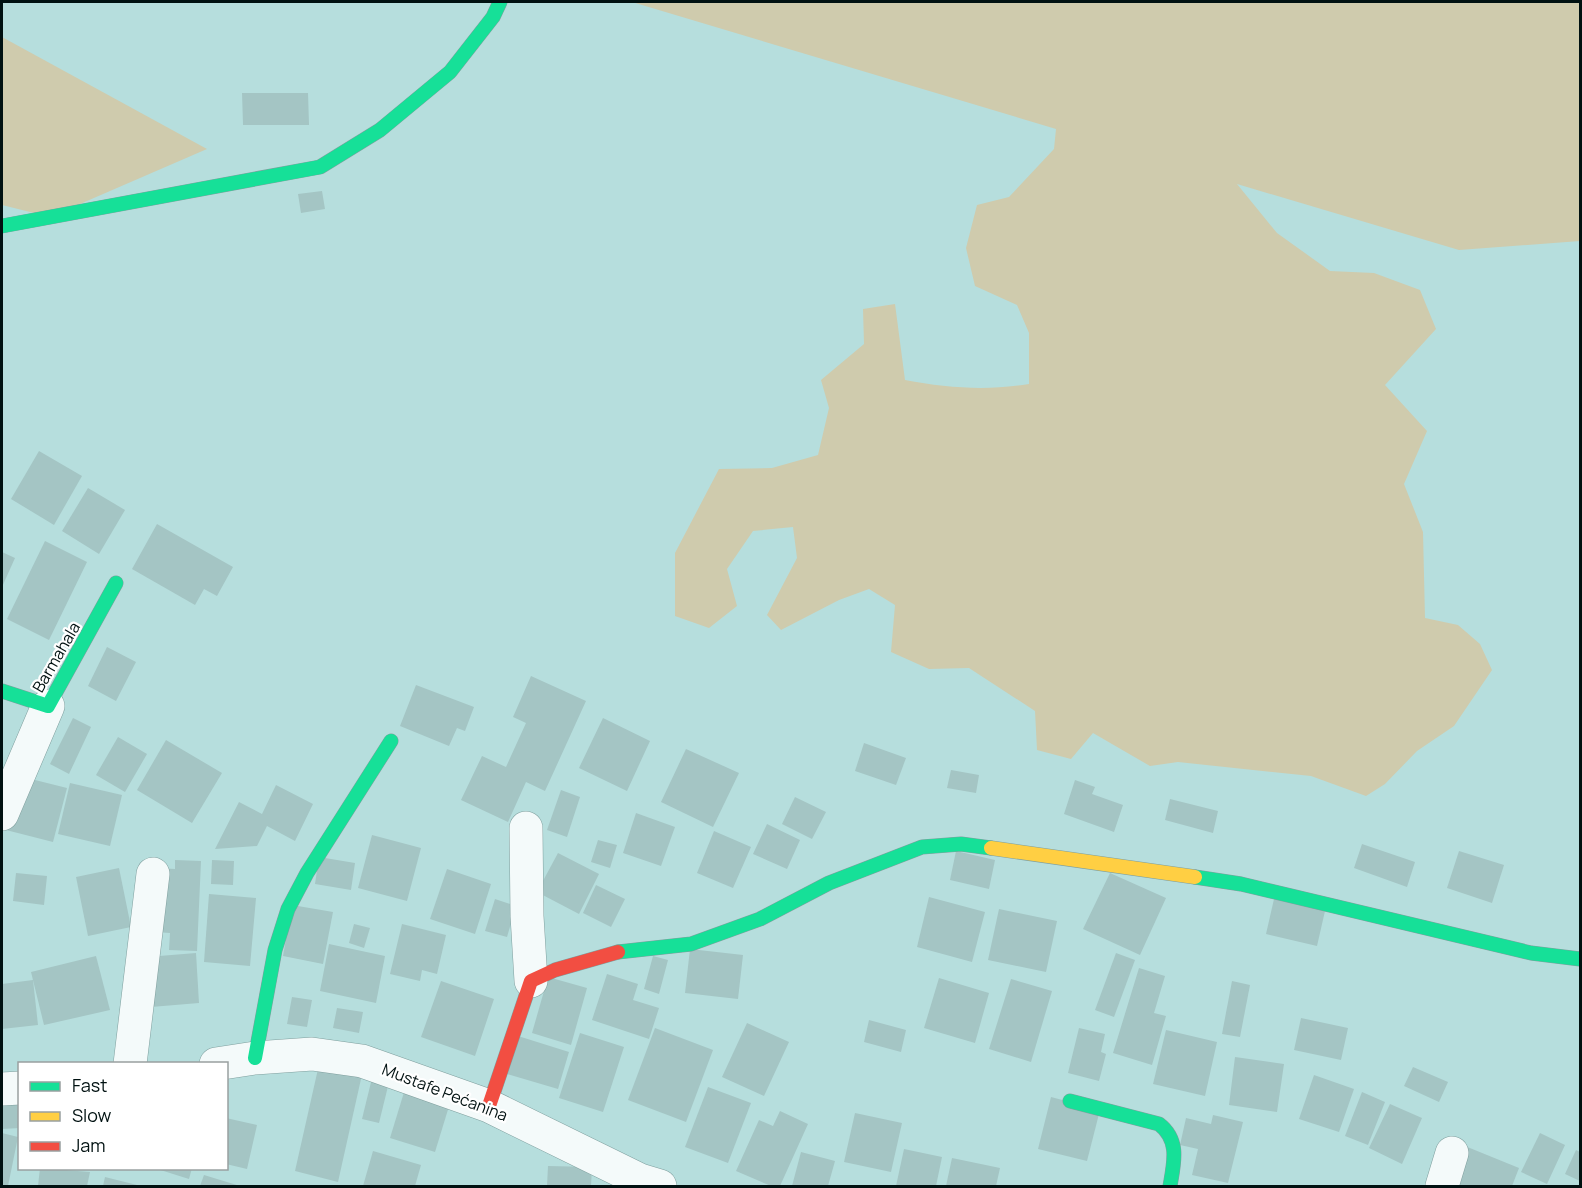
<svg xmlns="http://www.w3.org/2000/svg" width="1582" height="1188" viewBox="0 0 1582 1188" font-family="Manrope,sans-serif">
	<rect width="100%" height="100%" fill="#b6dedd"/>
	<g fill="#cfcbad">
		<path d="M632 2H1580V241L1459 250 1237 184 1277 233 1330 271 1374 273 1420 290 1436 329 1385 385 1427 431 1404 484 1423 532 1425 618 1458 625 1480 644 1492 670 1454 726 1417 751 1385 784 1366 796 1311 776 1178 762 1150 766 1093 733 1071 759 1037 750 1035 711 969 668 929 669 891 652 895 605 869 589 839 600 781 630 767 615 797 558 793 527 753 531 727 569 737 606 709 628 675 616V553L719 469 772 468 818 455 829 408 821 380 864 344 863 309 895 304 905 380C947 388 987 391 1029 384V333L1017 305 975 286 966 248 977 205 1009 197 1054 149 1056 129Z"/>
		<path d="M2 37 207 149 50 217 2 205Z"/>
	</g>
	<g fill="#a4c5c4">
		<path d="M242 93H308L309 125H243Z"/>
		<path d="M322 191 325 209 301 213 298 194Z"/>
		<path d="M39 451 82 476 54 525 11 499Z"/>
		<path d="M88 488 125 510 99 554 62 531Z"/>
		<path d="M157 524 233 567 217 596 204 589 195 605 132 569Z"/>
		<path d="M45 541 87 562 49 640 7 619Z"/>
		<path d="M2 552 15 558 2 587Z"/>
		<path d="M107 647 136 662 116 701 88 686Z"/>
		<path d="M531 676 586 701 545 791 526 782 508 822 461 800 482 756 506 767 526 723 513 717Z"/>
		<path d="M416 685 474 707 465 731 457 728 449 746 400 726Z"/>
		<path d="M73 718 91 727 69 774 50 764Z"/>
		<path d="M603 718 650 741 627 791 579 768Z"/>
		<path d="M118 737 147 754 125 792 96 775Z"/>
		<path d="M166 740 222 773 192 823 137 790Z"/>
		<path d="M864 743 906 758 896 785 855 771Z"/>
		<path d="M686 749 739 773 713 827 661 802Z"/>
		<path d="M951 770 979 775 976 793 947 788Z"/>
		<path d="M19 776 67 788 53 842 6 830Z"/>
		<path d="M1075 780 1095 787 1092 794 1123 805 1114 832 1064 814Z"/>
		<path d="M70 783 122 795 110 846 58 834Z"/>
		<path d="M276 785 313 804 295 841 267 826 257 846 215 849 239 802 262 814Z"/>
		<path d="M561 790 580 797 567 837 547 830Z"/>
		<path d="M795 797 826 812 812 839 782 824Z"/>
		<path d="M1170 799 1218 811 1213 833 1165 820Z"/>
		<path d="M636 813 675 827 661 866 623 853Z"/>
		<path d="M767 824 800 840 787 869 753 854Z"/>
		<path d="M714 831 751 847 733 888 697 873Z"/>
		<path d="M372 835 421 848 407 901 358 888Z"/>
		<path d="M598 840 617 845 610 868 591 862Z"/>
		<path d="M1362 844 1415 862 1407 887 1354 868Z"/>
		<path d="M956 851 995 860 989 889 950 880Z"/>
		<path d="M1459 851 1504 865 1492 903 1447 888Z"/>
		<path d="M558 853 599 874 579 914 537 892Z"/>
		<path d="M319 857 355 863 351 890 315 884Z"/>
		<path d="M175 860 201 861 197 951 169 950 170 933 155 932 157 868 175 869Z"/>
		<path d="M212 860 234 861 233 885 211 884Z"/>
		<path d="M119 868 131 927 88 936 76 877Z"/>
		<path d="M447 869 491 884 475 934 430 919Z"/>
		<path d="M16 873 47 876 44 905 13 901Z"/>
		<path d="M1110 873 1166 898 1140 955 1083 929Z"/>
		<path d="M596 885 625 899 611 927 583 913Z"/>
		<path d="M209 894 256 898 250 966 204 962Z"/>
		<path d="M929 897 985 912 972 962 917 947Z"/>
		<path d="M495 899 516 906 507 937 485 931Z"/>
		<path d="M1274 899 1325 911 1317 946 1266 934Z"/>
		<path d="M292 905 333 912 323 964 283 956Z"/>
		<path d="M999 909 1057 921 1046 972 988 960Z"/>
		<path d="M354 924 370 928 364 948 349 943Z"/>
		<path d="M402 924 446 935 437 974 422 970 420 981 390 974Z"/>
		<path d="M329 944 385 956 376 1003 320 991Z"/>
		<path d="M690 949 743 955 738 999 685 993Z"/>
		<path d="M196 953 199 1003 151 1007 147 957Z"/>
		<path d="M1116 953 1135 960 1114 1017 1095 1010Z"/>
		<path d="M96 956 110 1010 44 1025 31 972Z"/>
		<path d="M653 956 668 960 659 994 644 989Z"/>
		<path d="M1139 968 1165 976 1154 1013 1166 1016 1152 1065 1113 1053Z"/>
		<path d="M607 974 638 984 633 1000 659 1008 649 1039 592 1020Z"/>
		<path d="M548 977 587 988 571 1045 532 1033Z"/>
		<path d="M939 978 989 993 975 1043 924 1028Z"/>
		<path d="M1011 979 1052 991 1031 1062 989 1049Z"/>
		<path d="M33 980 38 1025 2 1029V984Z"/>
		<path d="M441 981 494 999 475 1056 421 1037Z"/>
		<path d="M1232 981 1250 985 1240 1037 1222 1034Z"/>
		<path d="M292 997 312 1000 307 1027 287 1024Z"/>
		<path d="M337 1008 363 1012 359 1033 333 1028Z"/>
		<path d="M1301 1018 1348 1028 1341 1060 1294 1050Z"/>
		<path d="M869 1020 906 1030 901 1052 864 1042Z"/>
		<path d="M747 1023 789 1042 764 1096 722 1077Z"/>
		<path d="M655 1028 713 1050 686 1122 628 1100Z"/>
		<path d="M1079 1028 1105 1034 1101 1052 1106 1054 1099 1081 1068 1073Z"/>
		<path d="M1166 1030 1217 1042 1205 1096 1153 1084Z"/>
		<path d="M580 1033 624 1047 603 1112 559 1098Z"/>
		<path d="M518 1036 569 1052 558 1089 507 1074Z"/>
		<path d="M1235 1057 1284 1064 1277 1112 1229 1105Z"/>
		<path d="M320 1060 363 1070 338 1182 295 1171Z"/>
		<path d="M1413 1067 1448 1082 1439 1102 1404 1086Z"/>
		<path d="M373 1074 390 1078 379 1123 362 1119Z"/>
		<path d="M1314 1075 1354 1089 1339 1132 1299 1119Z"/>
		<path d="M708 1087 751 1103 728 1163 685 1147Z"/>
		<path d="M405 1089 450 1103 435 1152 390 1138Z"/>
		<path d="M1362 1092 1385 1102 1368 1145 1345 1136Z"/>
		<path d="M20 1095V1128L2 1129V1096Z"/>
		<path d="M1051 1097 1100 1110 1087 1161 1038 1149Z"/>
		<path d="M1390 1104 1422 1118 1402 1164 1369 1148Z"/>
		<path d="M780 1111 808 1124 780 1186H771L736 1171 759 1120 773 1126Z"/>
		<path d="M855 1113 902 1123 891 1172 844 1162Z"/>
		<path d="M1213 1115 1243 1122 1228 1183 1192 1175 1198 1149 1180 1145 1186 1118 1211 1124Z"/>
		<path d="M226 1118 257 1125 247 1169 226 1164Z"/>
		<path d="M2 1133 18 1137 8 1186H2Z"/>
		<path d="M1540 1133 1565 1145 1547 1184 1521 1172Z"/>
		<path d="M1460 1144 1519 1168 1512 1186H1448Z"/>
		<path d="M904 1149 942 1157 936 1186H896Z"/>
		<path d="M1576 1150 1580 1152V1181L1565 1174Z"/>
		<path d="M373 1151 421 1165 415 1186H363Z"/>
		<path d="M801 1152 835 1161 828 1186H792Z"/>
		<path d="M952 1158 1000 1168 996 1186H946Z"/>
		<path d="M548 1166 592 1167 591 1186H547Z"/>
		<path d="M40 1168 90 1172 87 1186H38Z"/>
		<path d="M154 1168H192L189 1179Z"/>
		<path d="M204 1175 240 1186H200Z"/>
		<path d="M105 1177 141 1186H103Z"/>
	</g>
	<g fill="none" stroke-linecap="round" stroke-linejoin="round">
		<defs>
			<g id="street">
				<path d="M2 814 48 706"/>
				<path d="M526 828 527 916 531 981"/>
				<path d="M130 1064 153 874"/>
				<path d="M216 1064 255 1058 312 1054 362 1061 489 1106 640 1180 660 1186"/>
				<path d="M2 1089 20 1088"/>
				<path d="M1442 1186 1452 1153"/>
			</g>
			<g id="fast">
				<path d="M2 226 320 167 380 130 450 72 493 17 500 2"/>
				<path d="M2 691 48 706 116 583"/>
				<path d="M1195 877 1241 884 1531 953 1580 959"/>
				<path d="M618 952 691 944 760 919 829 883 922 847 961 844 991 848"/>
				<path d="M255 1058 275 950 288 909 307 873 391 741"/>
				<path d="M1070 1101 1159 1124C1180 1140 1174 1163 1170 1186"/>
			</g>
			<path id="slow" d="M991 848 1195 877"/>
			<path id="jam" d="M489 1106 531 981 555 970 618 952"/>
		</defs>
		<use href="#street" stroke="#7f9f9e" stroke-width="34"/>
		<use href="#fast" stroke="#7f9f9e" stroke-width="15"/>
		<use href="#slow" stroke="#7f9f9e" stroke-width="15"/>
		<use href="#jam" stroke="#7f9f9e" stroke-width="15"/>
		<use href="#street" stroke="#f4fafa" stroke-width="33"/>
		<use href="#fast" stroke="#16e098" stroke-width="14"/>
		<use href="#slow" stroke="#ffcf43" stroke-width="14"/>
		<use href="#jam" stroke="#f24e42" stroke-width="14"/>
	</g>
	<g text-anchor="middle" stroke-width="4.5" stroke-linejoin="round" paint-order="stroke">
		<g font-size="16" fill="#011" stroke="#fff">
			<text transform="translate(56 657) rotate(-60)" y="6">Barmahala</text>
			<text transform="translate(445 1092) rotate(21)" y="6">Mustafe Pećanina</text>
		</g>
	</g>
	<rect width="1582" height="1188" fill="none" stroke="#001111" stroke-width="6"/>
	<rect x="18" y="1062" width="210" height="108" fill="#ffffff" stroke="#99a0a0" stroke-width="1.5"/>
	<rect x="30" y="1082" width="30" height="9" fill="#16e098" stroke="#99a0a0" stroke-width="1.5"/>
	<text x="72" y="1092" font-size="18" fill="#001111">Fast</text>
	<rect x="30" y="1112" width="30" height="9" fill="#ffcf43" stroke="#99a0a0" stroke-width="1.5"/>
	<text x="72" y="1122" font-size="18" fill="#001111">Slow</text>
	<rect x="30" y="1142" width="30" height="9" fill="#f24e42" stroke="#99a0a0" stroke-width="1.5"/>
	<text x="72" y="1152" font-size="18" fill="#001111">Jam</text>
</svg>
